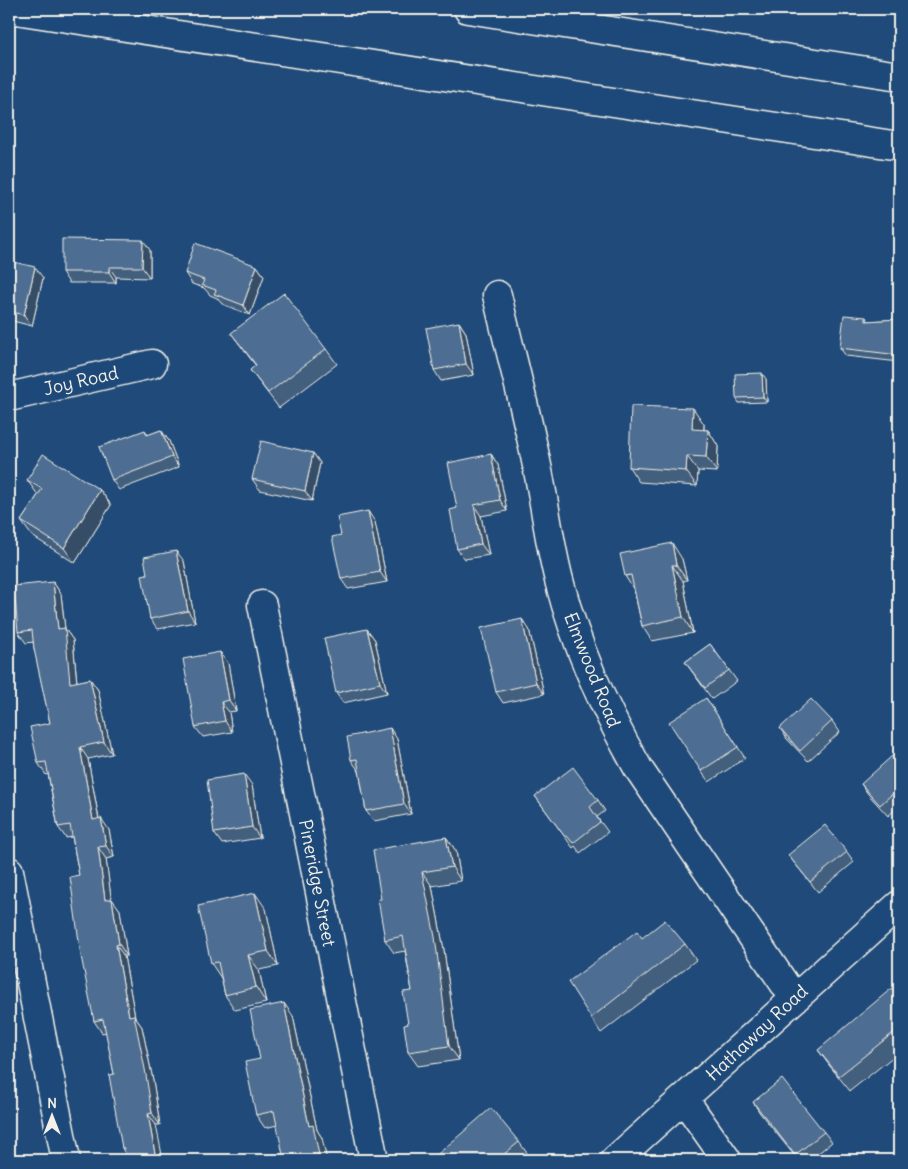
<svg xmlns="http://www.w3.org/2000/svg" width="908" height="1169" viewBox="0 0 908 1169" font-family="Delius,sans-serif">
	<rect width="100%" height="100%" fill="#1f4a7a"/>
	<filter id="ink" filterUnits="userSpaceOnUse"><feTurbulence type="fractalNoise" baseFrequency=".02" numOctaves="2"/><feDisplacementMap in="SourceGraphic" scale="10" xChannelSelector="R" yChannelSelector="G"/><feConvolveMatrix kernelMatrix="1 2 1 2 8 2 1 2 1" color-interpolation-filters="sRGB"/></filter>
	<g filter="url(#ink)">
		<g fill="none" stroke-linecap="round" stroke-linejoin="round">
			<defs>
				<g id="street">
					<path d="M497 295C510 351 525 406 536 461 545 502 549 544 560 584 577 649 605 710 638 768L794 998"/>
					<path d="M9 397 152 364"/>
					<path d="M262 605 374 1160"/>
					<path d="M9 871 66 1160"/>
					<path d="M684 1099 727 1160"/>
				</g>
				<path id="secondary" d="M615 1160 899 905"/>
				<g id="highway">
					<path d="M9 9 899 146"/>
					<path d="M468 9 899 76"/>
				</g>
			</defs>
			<use href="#street" stroke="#f4f1e8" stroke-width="31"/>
			<use href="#secondary" stroke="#f4f1e8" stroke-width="31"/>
			<use href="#highway" stroke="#f4f1e8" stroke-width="31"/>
			<use href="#street" stroke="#1f4a7a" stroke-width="28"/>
			<use href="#secondary" stroke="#1f4a7a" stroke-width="28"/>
			<use href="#highway" stroke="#1f4a7a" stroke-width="28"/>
		</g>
		<g fill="#425f7e" stroke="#f4f1e8">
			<path d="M150 250V278L116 277V283H69L62 272Z"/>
			<path d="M9 261 43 278 32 326 9 320Z"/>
			<path d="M257 266 264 276 250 315 222 304 217 298 210 295 204 288 192 284 185 273Z"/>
			<path d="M866 317 868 321 899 319V362L846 356 840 348Z"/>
			<path d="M459 322 466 333 474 375 441 381 434 370Z"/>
			<path d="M231 333 326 349 337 364 279 408 250 370 256 366Z"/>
			<path d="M766 379 767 402 739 403 736 398Z"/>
			<path d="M704 424V430H708L718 446 717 472 698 471 697 486 639 482 629 467Z"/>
			<path d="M145 430 148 435 161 430 169 441 179 467 119 490 112 480Z"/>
			<path d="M313 453 320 463 312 501 260 490 252 479Z"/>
			<path d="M491 454 498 465 507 511 481 516 489 555 465 559 457 549V508Z"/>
			<path d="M27 480 100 490 111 505 75 563 32 536 21 521 38 495Z"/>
			<path d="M375 522 387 582 348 589 341 579V535Z"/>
			<path d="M682 559 687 580 683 581 693 633 652 641 642 626 634 590 625 576Z"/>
			<path d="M184 561 195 622 158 629 150 619 147 574Z"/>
			<path d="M53 582 61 594 65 629 73 640 77 682 90 679 98 690 112 754 88 759 99 819 109 830 114 857 106 859 111 899 120 910 127 956H124L135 1017 142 1027 153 1080 160 1125H156L124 1152 122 1148 114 1074 106 1032 102 1033 94 1021 79 875 72 837 66 838 58 827 48 774 46 775 38 763 50 723 33 642 26 643 18 632Z"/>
			<path d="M367 629 375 640 387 693 343 703 336 693Z"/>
			<path d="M529 629 544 694 503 703 496 692Z"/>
			<path d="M710 644 737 681 712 699 685 662Z"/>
			<path d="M220 652 228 663 236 711 229 712 232 732 203 737 195 727Z"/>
			<path d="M706 698 745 758 709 782 701 771Z"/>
			<path d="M832 721 840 732 808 761 787 739 780 728Z"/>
			<path d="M397 739 411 814 374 821 366 811 359 771 351 760Z"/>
			<path d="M899 764V806L888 816 868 794 861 784Z"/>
			<path d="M252 785 260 838 222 844 214 833Z"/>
			<path d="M535 796 598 800 605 811 597 817 608 832 580 853 575 846 573 848Z"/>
			<path d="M446 837 456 851 461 881 432 886 444 950 459 1060 418 1066 408 1052V1024L412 991 405 951 394 953 385 940 381 899Z"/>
			<path d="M847 852 854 862 818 892 796 865 788 855Z"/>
			<path d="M266 909 278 966 259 970 266 1003 235 1010 225 995 221 978 211 963Z"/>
			<path d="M642 938 685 944 696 960 601 1033 591 1018Z"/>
			<path d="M899 997V1052L850 1091 829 1065 818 1050Z"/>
			<path d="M293 1016 317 1130 322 1138 277 1125 265 1128 256 1115 260 1059Z"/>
			<path d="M753 1102 824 1132 832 1142 810 1160H798L760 1113Z"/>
			<path d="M519 1142 530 1157 526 1160H431Z"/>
		</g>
		<g fill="#364d66" stroke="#f4f1e8">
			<path d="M143 240 150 250V278L142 267Z"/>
			<path d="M257 266 264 276 250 315 243 305Z"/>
			<path d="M35 267 43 278 32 326 24 315Z"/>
			<path d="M109 267 116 277V283L109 272Z"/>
			<path d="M459 322 466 333 474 375 466 364Z"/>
			<path d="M762 373 766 379 767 402 763 397Z"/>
			<path d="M693 408 704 424 703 445 692 429Z"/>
			<path d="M161 430 169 441 179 467 172 457Z"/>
			<path d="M708 430 718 446 717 472 706 457Z"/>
			<path d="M313 453 320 463 312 501 305 491Z"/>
			<path d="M491 454 498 465 507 511 500 500Z"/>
			<path d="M687 456 698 471 697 486 686 471Z"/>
			<path d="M100 490 111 505 75 563 64 548Z"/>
			<path d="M474 505 481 516 489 555 481 544Z"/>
			<path d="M368 511 375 522 387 582 380 572Z"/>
			<path d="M672 543 682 559 687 580 676 565Z"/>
			<path d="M176 551 184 561 195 622 188 611Z"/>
			<path d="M672 565 683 581 693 633 683 617Z"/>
			<path d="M53 582 61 594 65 629 73 640 78 695 70 683 58 629Z"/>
			<path d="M522 619 529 629 544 694 536 683Z"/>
			<path d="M367 629 375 640 387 693 380 683Z"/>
			<path d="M220 652 228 663 236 711 229 700Z"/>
			<path d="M90 679 98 690 112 754 104 742Z"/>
			<path d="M221 702 229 712 232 732 225 721Z"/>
			<path d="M390 728 397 739 411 814 404 804Z"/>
			<path d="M80 747 88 759 101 831 93 820Z"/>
			<path d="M244 774 252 785 260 838 252 827Z"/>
			<path d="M101 818 109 830 114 857 106 846Z"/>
			<path d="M446 837 456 851 461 881 452 867Z"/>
			<path d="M98 847 106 859 113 912 105 900Z"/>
			<path d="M422 872 432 886 444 950 459 1060 449 1046Z"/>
			<path d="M255 893 266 909 278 966 268 951Z"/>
			<path d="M112 899 120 910 127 956 119 944Z"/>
			<path d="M116 945 124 956 135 1017 142 1027 153 1080 160 1125 152 1113 129 1016Z"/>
			<path d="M248 955 259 970 266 1003 256 987Z"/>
			<path d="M284 1003 293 1016 317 1130 322 1138 327 1160H320L309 1126Z"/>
			<path d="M148 1114 156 1125 163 1160H156Z"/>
		</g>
		<g fill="#4d6e92" stroke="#f4f1e8">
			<path d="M62 239 143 240 142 267H109V272H62Z"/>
			<path d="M195 243 257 266 243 305 214 294 216 290 202 285 204 280 185 273Z"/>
			<path d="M9 261 35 267 24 315 9 311Z"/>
			<path d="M284 293 326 349 268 393 250 370 256 365 231 333Z"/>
			<path d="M844 315 866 317V321L899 319V355L840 348Z"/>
			<path d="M459 322 466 364 434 370 426 328Z"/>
			<path d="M762 373 763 397 736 398 735 374Z"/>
			<path d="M631 406 693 408 692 429 708 430 706 457 687 456 686 471 629 467Z"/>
			<path d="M145 430 147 435 161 430 172 457 112 480 99 447Z"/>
			<path d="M261 441 313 453 305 491 252 479Z"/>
			<path d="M43 454 100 490 64 548 21 521 42 489 27 480Z"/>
			<path d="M491 454 500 500 474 505 481 544 457 549 450 510 457 508 448 463Z"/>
			<path d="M368 511 380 572 341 579 332 537 341 535 337 517Z"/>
			<path d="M672 543 676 565H672L683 617 642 626 631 575 625 576 620 554Z"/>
			<path d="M176 551 188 611 150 619 142 575 147 574 144 557Z"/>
			<path d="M53 582 58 629 65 628 70 683 90 679 104 742 80 747 93 820 101 818 106 846 98 847 105 900 112 899 119 944 116 945 129 1016 134 1015 145 1069 152 1113 148 1114 156 1160H126L124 1148H122L109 1075 114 1074 103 1019 94 1021 81 956 70 877 79 875 70 825 58 827 46 762 38 763 30 727 50 723 34 649 32 630 18 632 14 586Z"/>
			<path d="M522 619 536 683 496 692 481 628Z"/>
			<path d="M367 629 380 683 336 693 324 638Z"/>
			<path d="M710 644 729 670 705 688 685 662Z"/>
			<path d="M220 652 229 700 221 702 225 721 195 727 183 659Z"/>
			<path d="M706 698 738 747 701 771 669 722Z"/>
			<path d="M811 699 832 721 800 751 780 728Z"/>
			<path d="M390 728 404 804 366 811 357 759 351 760 347 737Z"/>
			<path d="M892 756 899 764V788L880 805 861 784Z"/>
			<path d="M573 767 598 800 590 807 600 822 573 843 567 836 565 837 535 796Z"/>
			<path d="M244 774 252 827 214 833 207 780Z"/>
			<path d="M825 825 847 852 810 882 788 855Z"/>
			<path d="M446 837 452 867 422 872 435 937 449 1046 408 1052 404 1025 408 1024 403 992 412 991 403 936 385 940 378 899H381L373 850Z"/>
			<path d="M255 893 268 951 248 955 256 987 225 995 218 962 211 963 198 906Z"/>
			<path d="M665 920 685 944 591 1018 568 982 637 931 642 938Z"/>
			<path d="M892 988 899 997V1033L897 1030 839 1076 818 1050Z"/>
			<path d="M284 1003 309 1126 313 1125 320 1160H284L274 1111 256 1115 245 1062 260 1059 250 1010Z"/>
			<path d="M782 1079 824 1132 795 1155 753 1102Z"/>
			<path d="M491 1108 519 1142 497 1160H431Z"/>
		</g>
	</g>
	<g text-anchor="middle" stroke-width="4" stroke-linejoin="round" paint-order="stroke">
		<g font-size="18" fill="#f4f1e8" stroke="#1f4a7a">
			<text transform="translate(81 381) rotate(-13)" y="6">Joy Road</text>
			<text transform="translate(592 670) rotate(68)" y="6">Elmwood Road</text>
			<text transform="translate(317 883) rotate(79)" y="6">Pineridge Street</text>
			<text transform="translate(757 1033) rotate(-43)" y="6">Hathaway Road</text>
		</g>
	</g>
	<rect width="908" height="1169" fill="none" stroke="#1f4a7a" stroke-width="30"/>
	<rect x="15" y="15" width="878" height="1139" fill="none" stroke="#f4f1e8" stroke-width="2" filter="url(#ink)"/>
	<g transform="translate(52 1116)" stroke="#1f4a7a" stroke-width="4" paint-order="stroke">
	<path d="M0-4L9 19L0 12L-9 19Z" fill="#f4f1e8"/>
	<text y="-8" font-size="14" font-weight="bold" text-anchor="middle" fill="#f4f1e8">N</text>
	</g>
</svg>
